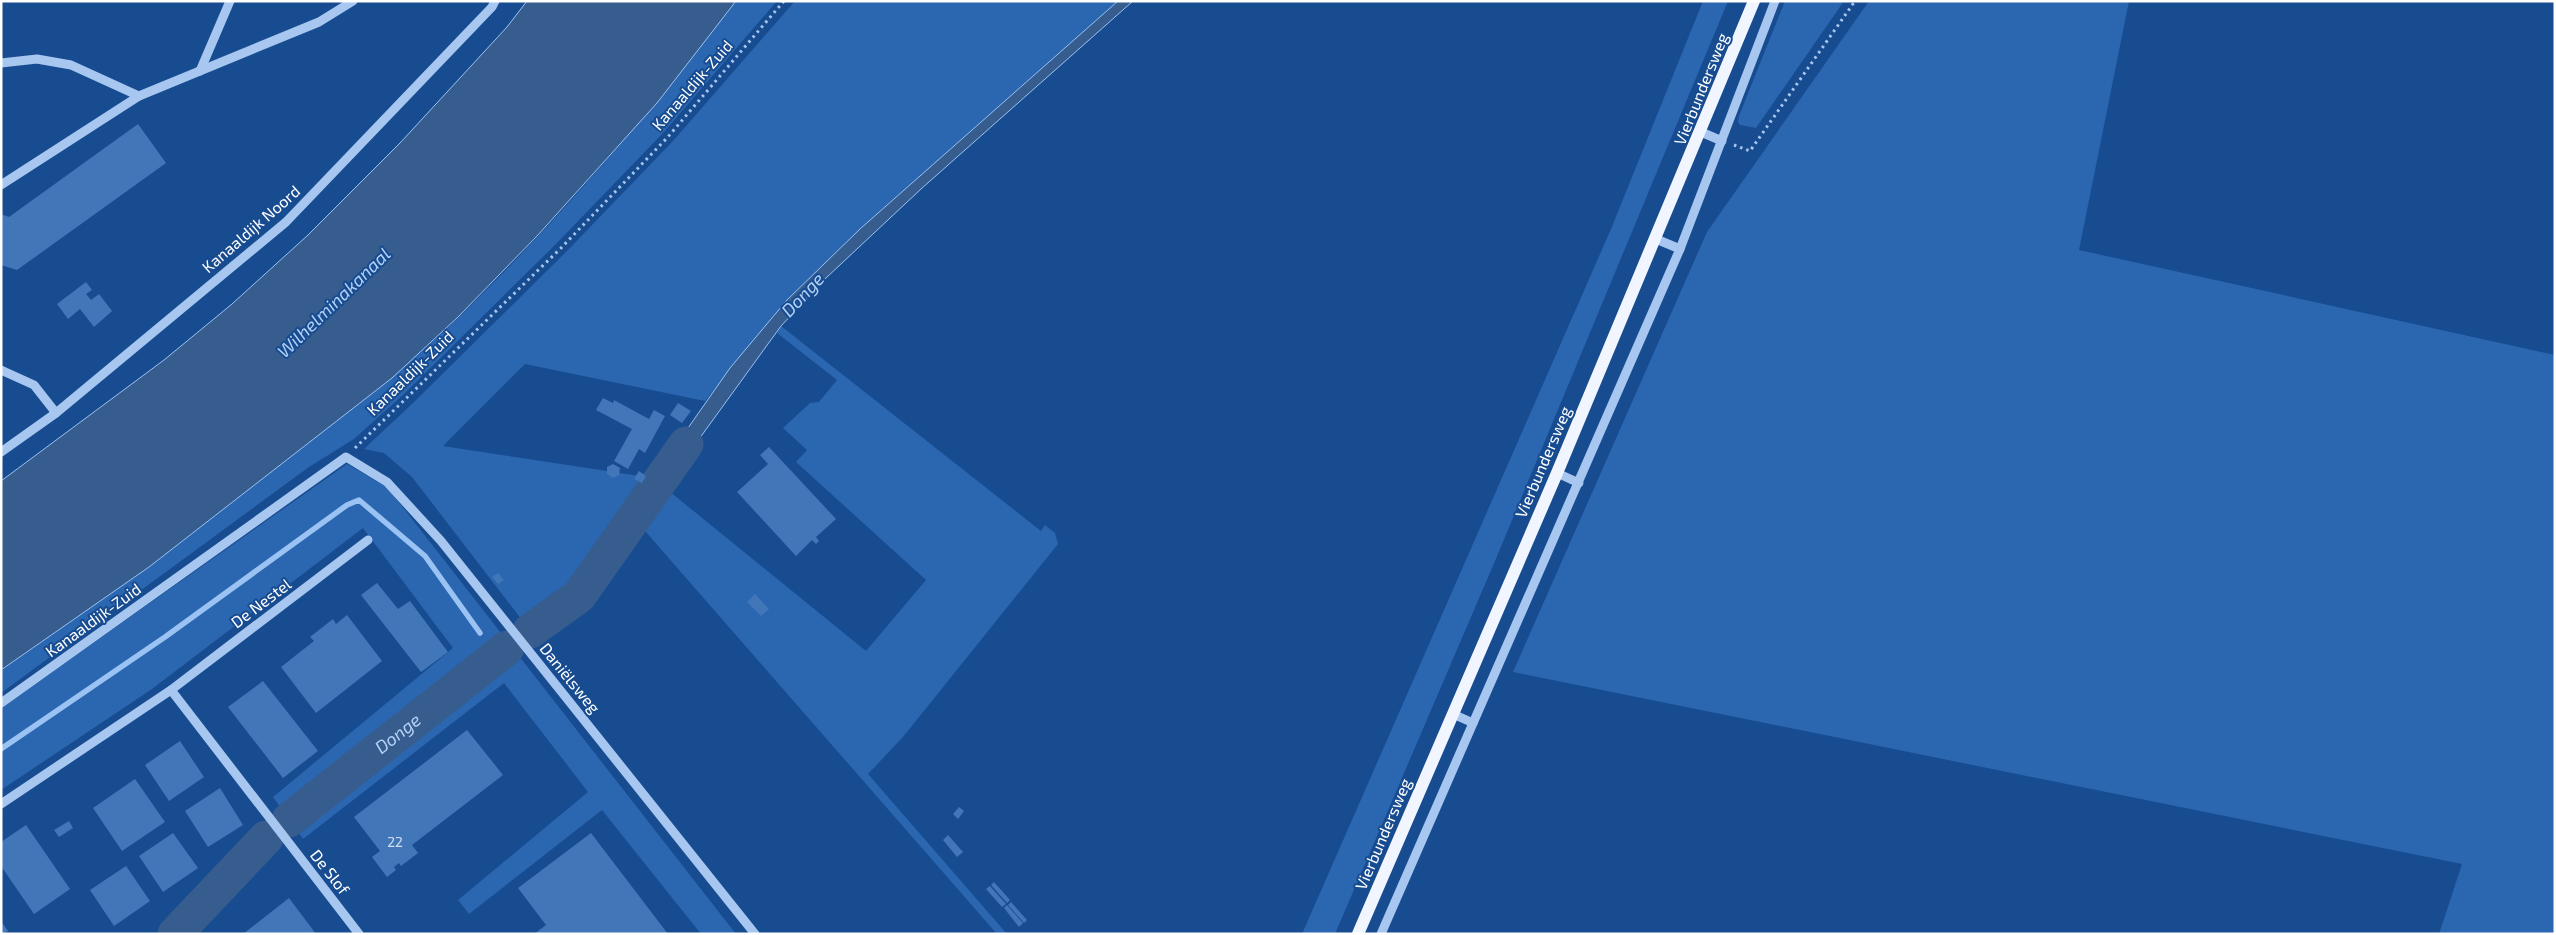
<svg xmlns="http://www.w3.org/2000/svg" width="2556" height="935" viewBox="0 0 2556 935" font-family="'Exo 2',sans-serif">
	<rect width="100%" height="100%" fill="#184c91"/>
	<g fill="#2b66b0">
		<path d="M736 1H777L664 132 556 244 404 394 354 439 309 467 1 693V670C88 611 171 546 255 482 324 429 395 378 458 318 559 220 650 112 736 1Z"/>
		<path d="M795 1H1118L860 229 787 300 705 401 525 364 443 446 653 478 866 651 926 580 796 462 807 450 783 428 810 403 819 402 837 380 777 333 781 326 1041 531 1045 525 1055 533 1058 544 903 737 868 774 1007 934H997L632 516 570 603 532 633 412 477 384 453 364 449 413 403 565 253 673 141Z"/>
		<path d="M1703 1H1728L1495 561 1335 934H1302L1611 229Z"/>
		<path d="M1785 1H1844L1756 128 1740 125 1738 122 1739 116Z"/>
		<path d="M1869 1H2129L2079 250 2555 355V934H2439L2462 864 1513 672 1707 232Z"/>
		<path d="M347 464 387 487 736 934H701L602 810 469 914 458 900 588 792 504 683 303 839 273 797 453 648 363 528 152 689 1 790V708Z"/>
	</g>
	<g fill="#375d8f" stroke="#9ac2f2">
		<path d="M527 1H736L657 103 537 236 458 317 392 378 149 567 1 670V481L164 360 232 304 308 235 400 143 507 27Z"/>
		<path d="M1118 1H1133L921 189 826 278 781 326 665 486 653 478 730 368 787 300 860 229Z"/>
	</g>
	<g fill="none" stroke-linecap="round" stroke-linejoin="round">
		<path stroke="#9ac2f2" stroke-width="5.5" d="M1 749 165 637 347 505 359 500 425 556 480 633"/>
		<g stroke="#375d8f" stroke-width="35">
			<path d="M530 631 579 596 686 444"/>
			<path id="s1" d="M289 820 507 648"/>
			<path d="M175 934 266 838"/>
		</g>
	</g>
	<g fill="#4176b9">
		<path d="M138 124 166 163 17 270 1 265V214L9 217Z"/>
		<path d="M86 282 92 290 86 294 91 300 99 294 112 311 94 327 80 309 68 319 57 304Z"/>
		<path d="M603 398 613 403 614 400 649 419 654 410 665 416 645 453 639 449 628 469 614 461 632 429 596 410Z"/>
		<path d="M678 403 691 411 682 423 670 415Z"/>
		<path d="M769 447 836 519 816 537 819 541 816 544 812 540 796 556 737 492 768 464 760 455Z"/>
		<path d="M613 464 620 468 619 475 613 478 607 474V467Z"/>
		<path d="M639 471 646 476 642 483 634 479Z"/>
		<path d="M498 573 504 580 498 584 492 577Z"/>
		<path d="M377 583 398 609 410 601 448 652 421 672 361 595Z"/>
		<path d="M755 594 769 609 761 616 747 602Z"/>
		<path d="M347 615 382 661 316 713 281 667 314 641 310 637 333 619 336 624Z"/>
		<path d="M263 681 318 751 283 778 228 707Z"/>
		<path d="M467 730 503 775 412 845 418 853 401 866 399 863 394 867 396 870 387 877 372 857 380 851 354 817Z"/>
		<path d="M180 741 204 777 169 801 145 765Z"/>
		<path d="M135 779 165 822 122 851 93 808Z"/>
		<path d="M220 788 243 825 208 847 185 811Z"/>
		<path d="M959 807 964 811 958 819 953 814Z"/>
		<path d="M69 821 73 828 59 837 54 830Z"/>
		<path d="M26 825 70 889 34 914 1 866V842Z"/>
		<path d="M173 833 198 868 163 892 139 856Z"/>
		<path d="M591 833 668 934H534L546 925 518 888Z"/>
		<path d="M948 835 963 852 957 857 943 840Z"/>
		<path d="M126 866 150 901 114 926 90 890Z"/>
		<path d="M994 882 1010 900 1007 903 991 885Z"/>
		<path d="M990 886 1006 904 1002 907 986 889Z"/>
		<path d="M289 898 316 934H243Z"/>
		<path d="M1011 902 1027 920 1024 923 1008 905Z"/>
		<path d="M1007 905 1023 923 1019 927 1004 908Z"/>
		<path d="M1 921 8 931 4 934H1Z"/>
	</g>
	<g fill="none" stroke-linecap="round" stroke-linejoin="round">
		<g stroke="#a7c7f0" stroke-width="3" stroke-dasharray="2.5 4" stroke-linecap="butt">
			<path d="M1734 145 1750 151 1855 1"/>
			<path d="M355 448 561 248 667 138 784 1"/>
		</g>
		<g stroke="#a7c7f0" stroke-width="9">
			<path d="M1 63 37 59 71 65 139 96"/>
			<path d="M200 71 230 1"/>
			<path d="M1701 132 1722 141"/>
			<path d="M1 185 139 96 319 22 353 1"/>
			<path d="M1656 239 1680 249"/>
			<path d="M1 370 34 385 56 413"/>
			<path d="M1 452 56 413 286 222 492 7 495 1"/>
			<path d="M1557 473 1579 483"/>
			<path d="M171 690 359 934"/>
			<path d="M1 703 346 457 387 482 441 541 755 934"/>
			<path d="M1453 714 1473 723"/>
			<path d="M1 804 171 690 368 540"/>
			<path d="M1381 934 1680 249 1775 1"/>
		</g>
		<path stroke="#f0f5ff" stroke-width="12" d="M1358 934 1557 473 1754 1"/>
	</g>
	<g text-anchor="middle" stroke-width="4" stroke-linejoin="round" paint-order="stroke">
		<g font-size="14" fill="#d0ddee">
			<text x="395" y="847">22</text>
		</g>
		<g font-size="16" fill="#fff" stroke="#184c91">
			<text transform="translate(692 85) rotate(-49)" y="6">Kanaaldijk-Zuid</text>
			<text transform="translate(1701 89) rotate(-68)" y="6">Vierbundersweg</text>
			<text transform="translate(251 229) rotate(-41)" y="6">Kanaaldijk Noord</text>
			<text transform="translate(410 373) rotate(-44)" y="6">Kanaaldijk-Zuid</text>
			<text transform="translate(1543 462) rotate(-67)" y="6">Vierbundersweg</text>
			<text transform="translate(261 603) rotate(-37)" y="6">De Nestel</text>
			<text transform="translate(93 620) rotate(-36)" y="6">Kanaaldijk-Zuid</text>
			<text transform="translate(570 678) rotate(51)" y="6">Daniëlsweg</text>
			<text transform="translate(1383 834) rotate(-67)" y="6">Vierbundersweg</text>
			<text transform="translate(330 872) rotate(52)" y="6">De Slof</text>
		</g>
		<g font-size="18" font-style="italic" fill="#b3d1f6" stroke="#184c91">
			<text transform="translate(803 295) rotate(-47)" y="6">Donge</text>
			<text transform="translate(334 303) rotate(-44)" y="6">Wilhelminakanaal</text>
			<text dy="6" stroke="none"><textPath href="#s1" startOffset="139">Donge</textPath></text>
		</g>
	</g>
	<rect width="2556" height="935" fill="none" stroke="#ffffff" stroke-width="5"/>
</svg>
